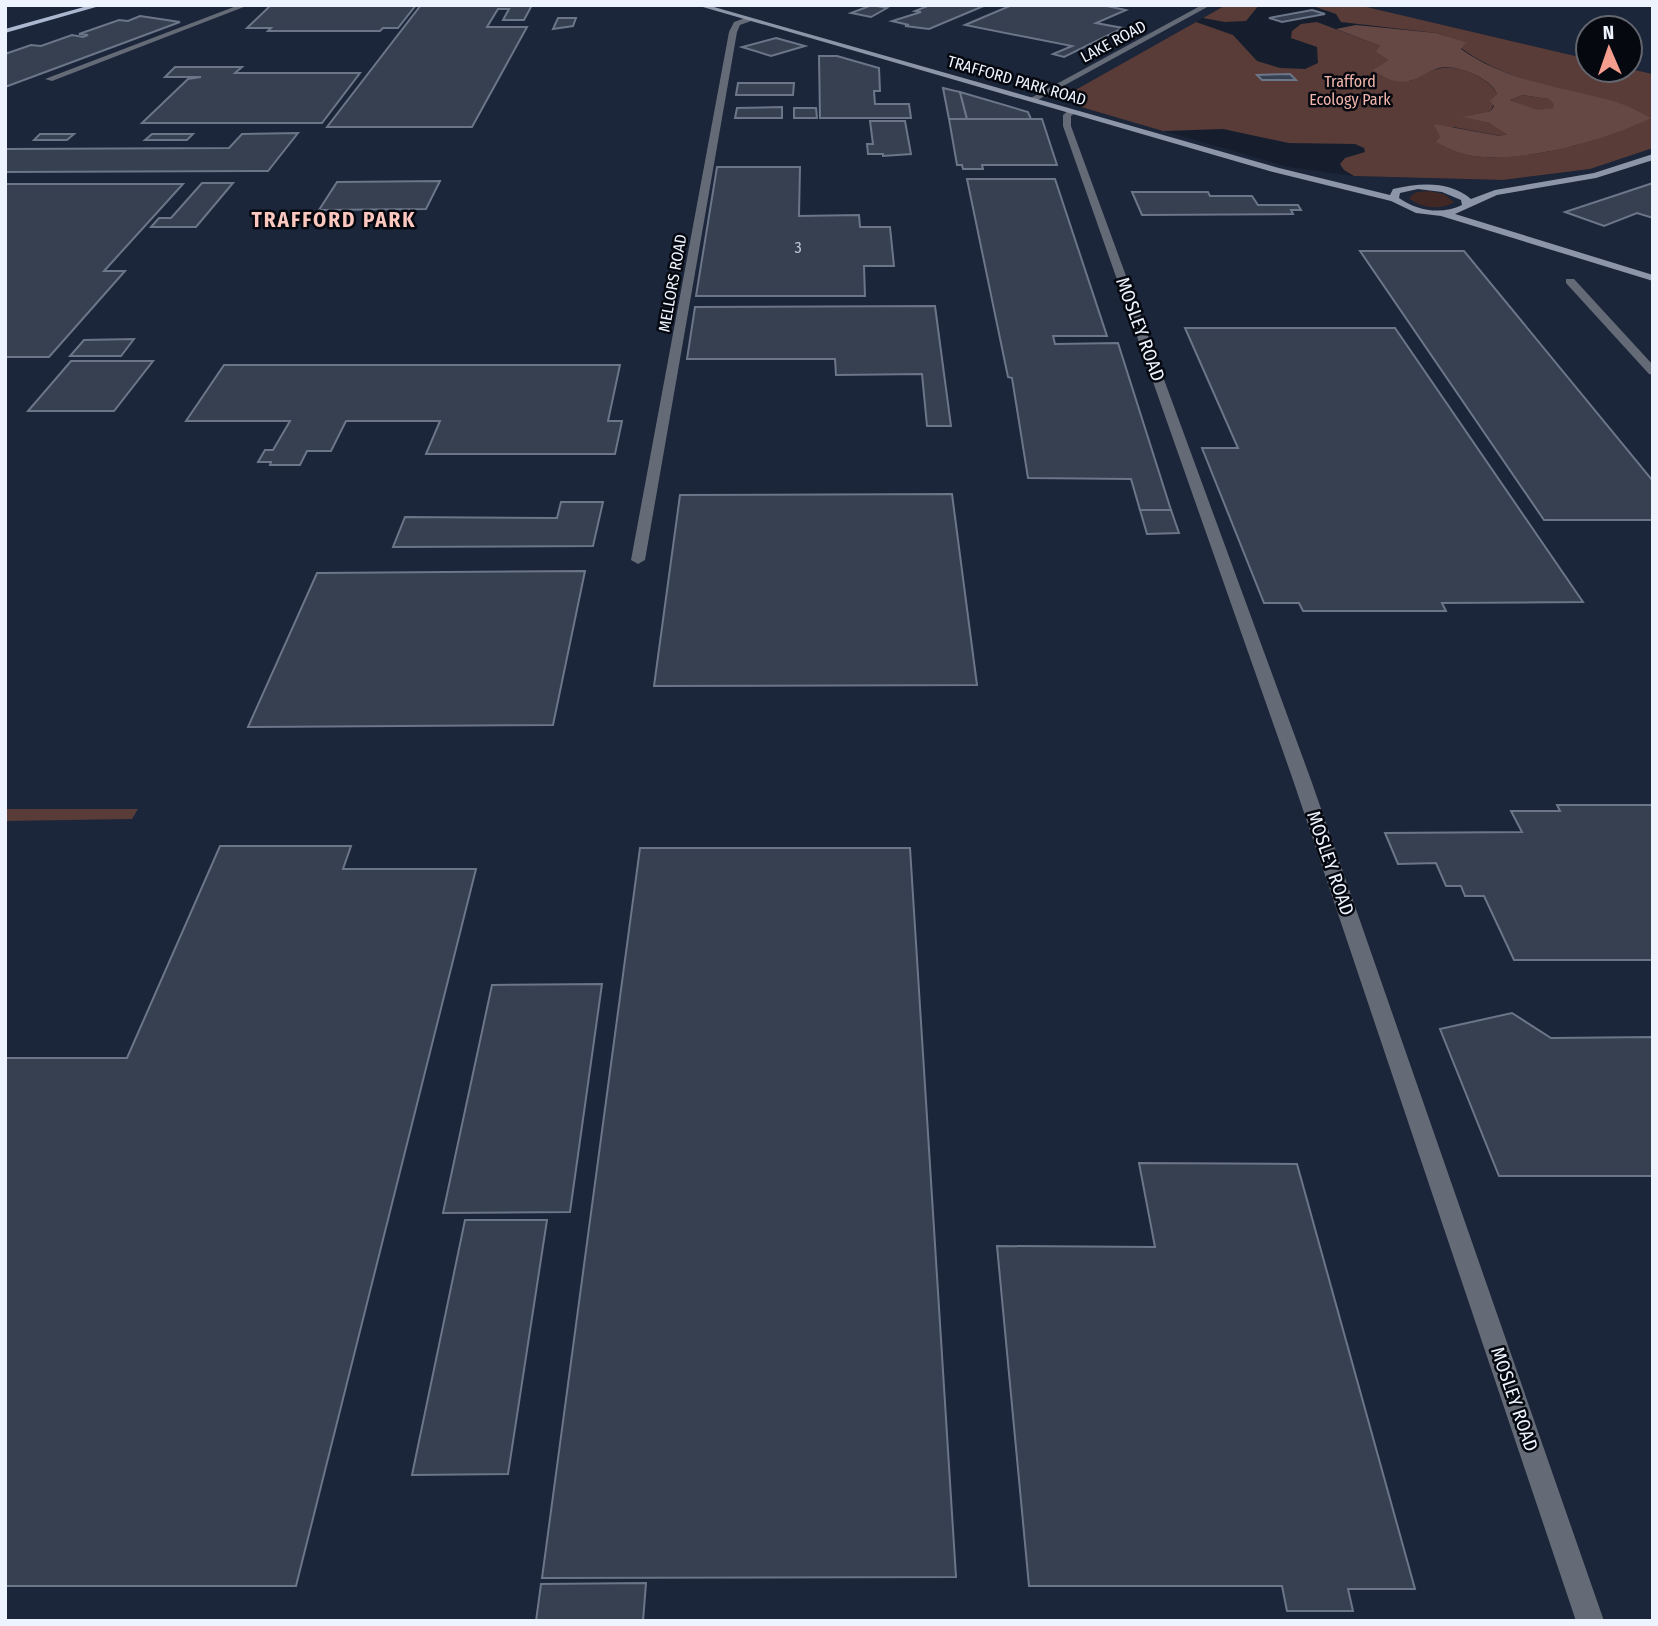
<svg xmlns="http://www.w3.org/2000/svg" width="1658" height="1626" viewBox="0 0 1658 1626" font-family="'Fira Sans Condensed',sans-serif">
	<rect width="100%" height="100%" fill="#161e2e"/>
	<g fill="#1b263b">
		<path d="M5 5H1226L1070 93 1069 97 1081 107 1288 167 1354 176 1503 180 1590 169 1653 148V1621H5Z"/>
		<path d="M1358 5H1653V74L1630 69V28H1588V59Z"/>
	</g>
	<path fill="#412824" d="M1429 191 1444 194 1454 202C1441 211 1420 208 1409 198L1416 192Z"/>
	<g fill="#593c38">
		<path d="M1226 5H1259L1246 21 1225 22 1203 18Z"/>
		<path d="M1310 5H1358L1588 59V70L1630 69 1653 74V148L1590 169 1503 180 1354 176 1344 170 1340 164 1345 158 1365 152 1364 148 1355 144 1289 143 1223 129 1163 131 1081 107 1069 97 1070 93 1196 22 1233 35 1257 61 1280 68 1305 69 1318 63 1317 47 1291 38 1292 31 1301 24 1317 22 1380 46 1410 81C1419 75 1430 70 1442 68 1459 65 1490 78 1497 94L1491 111 1464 117 1489 123 1509 133 1501 136 1453 127 1437 142C1452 151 1466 156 1483 157 1528 161 1610 139 1650 118 1627 105 1603 101 1578 94 1537 84 1495 73 1461 48L1465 42 1436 33 1341 22 1336 14Z"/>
		<path d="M1523 95 1549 99 1555 104 1553 108 1537 111 1510 100Z"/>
		<path d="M5 809H138L132 819 5 821Z"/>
	</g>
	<path fill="#654843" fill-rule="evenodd" d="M1356 25 1436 33 1466 42 1461 49C1507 82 1563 87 1616 102 1628 106 1640 112 1651 118 1610 139 1529 161 1483 157 1465 156 1452 151 1436 142L1440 137 1434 124 1500 136 1507 134 1489 123 1462 117 1491 111 1494 106 1490 101 1497 94C1491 78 1461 67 1445 67 1431 68 1421 78 1409 81 1395 84 1383 77 1373 70L1389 60 1376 52 1380 46 1336 29ZM1523 95 1549 99 1554 104 1553 108 1537 110 1510 100Z"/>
	<g fill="#374051" stroke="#6b7689" stroke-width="2">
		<path d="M271 5H416L398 28H383L380 31H268L271 28H247Z"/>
		<path d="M421 5H532L524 20H503L509 9H498L487 27H527L472 127H327Z"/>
		<path d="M872 5 887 8 871 17 851 13Z"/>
		<path d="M930 5H986L929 29 905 26 909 25 892 21 921 12 915 11Z"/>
		<path d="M1012 5H1102L1126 10 1096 23 1123 28 1064 57 1053 54 1072 46 965 25Z"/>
		<path d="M1312 10 1325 14 1282 22 1269 18Z"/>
		<path d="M140 16 180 22 5 87V54L31 45 41 46 72 35 83 37 88 35 79 34 119 20 128 21Z"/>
		<path d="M558 18H576L573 26 553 29Z"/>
		<path d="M776 38 805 46 771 56 742 47Z"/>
		<path d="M819 56H837L879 68 880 91H874L875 104H909L911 118H820Z"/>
		<path d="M175 67H242L235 73H360L322 123H142L188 79 201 77H165Z"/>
		<path d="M1290 74 1296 80H1262L1257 75Z"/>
		<path d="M738 83H794L793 95H736Z"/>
		<path d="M943 88 960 92 967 119H949Z"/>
		<path d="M960 92 1028 112 1031 119H967Z"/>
		<path d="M782 107V118H735L737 108Z"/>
		<path d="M794 108H816L817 118H794Z"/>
		<path d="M949 119H1042L1057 165H982L983 169H963L962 165H957Z"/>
		<path d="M870 121H905L911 154 883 156V154H868L867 144H873Z"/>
		<path d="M298 133 268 171 5 172V149L229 148 242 134Z"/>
		<path d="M40 134H74L67 140H34Z"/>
		<path d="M152 134H193L187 140H145Z"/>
		<path d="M717 167H800L799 216 859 215 860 227H890L894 266H864L865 296H696Z"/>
		<path d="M967 179H1055L1107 336H1053L1055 344 1118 343 1171 510H1140L1131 479 1028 478 1012 378 1008 377Z"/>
		<path d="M440 181 426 209 319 210 337 182Z"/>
		<path d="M202 183H233L196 227H151L159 218H171Z"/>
		<path d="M1653 183V218L1637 213 1604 226 1565 212Z"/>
		<path d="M5 184H183L104 271H125L49 357H5Z"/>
		<path d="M1132 192H1208L1210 196H1252L1258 205H1298L1301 210H1291L1293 214 1142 215Z"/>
		<path d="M1360 251H1464L1653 481V520H1544Z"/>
		<path d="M935 306 951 426H927L922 374 836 375 835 359H687L695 307Z"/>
		<path d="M1185 328H1395L1583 602 1442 603 1446 611H1303L1299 603H1264L1202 448H1238Z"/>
		<path d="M134 339 121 356H70L84 340Z"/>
		<path d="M71 361H153L114 411H28Z"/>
		<path d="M224 365H620L608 421H622L615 454H426L440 421H346L331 451H307L300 465H270L271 462H258L265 450H273L290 421H186Z"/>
		<path d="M952 494 977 685 654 686 680 495Z"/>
		<path d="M561 502H603L593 546 393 547 405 517 557 518Z"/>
		<path d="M1140 510H1171L1179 533 1147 534Z"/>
		<path d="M585 571 553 725 248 727 317 573Z"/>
		<path d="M1557 805H1653V960H1514L1484 896H1465L1461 886H1446L1436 863 1398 864 1385 833 1522 832 1511 811H1560Z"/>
		<path d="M220 846H351L343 869H476L296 1586H5V1058H127Z"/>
		<path d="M640 848H910L956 1577 542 1578Z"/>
		<path d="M602 984 570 1212 443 1213 492 985Z"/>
		<path d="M1512 1013 1551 1038 1653 1037V1176H1499L1440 1029Z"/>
		<path d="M1139 1163 1297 1164 1415 1589H1348L1353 1611H1287L1282 1586H1029L997 1246 1155 1247Z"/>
		<path d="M465 1220H547L508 1474 412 1475Z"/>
		<path d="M646 1583 643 1621H536L541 1584Z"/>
	</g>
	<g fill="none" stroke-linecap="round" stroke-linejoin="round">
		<g fill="#656b76" fill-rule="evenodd">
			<path d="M239 5H249L52 81 45 79Z"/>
			<path d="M1202 5H1211L1034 102 1027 100Z"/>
			<path d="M748 17 751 21 740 25 737 32 645 560 638 564 631 560 729 32 734 22Z"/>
			<path d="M1069 110 1076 112 1071 116V126L1311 780 1604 1621H1576L1293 780 1063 126V115Z"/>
			<path d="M1566 279H1574L1653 365V375L1649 374 1566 283Z"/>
		</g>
		<path fill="#8d96a8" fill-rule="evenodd" d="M696 5H707L1279 168 1390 195 1393 189C1419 183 1449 180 1471 199L1495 190 1594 173 1653 154V160L1596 178 1497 195 1455 214 1653 275V281L1441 216 1416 213 1391 201 1273 172ZM1418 189 1442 192 1461 200 1462 205C1442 215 1417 211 1399 198L1400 193Z"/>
		<path fill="#acb8cf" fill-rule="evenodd" d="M91 5H103L5 33V29Z"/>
	</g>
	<g text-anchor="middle" stroke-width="5" stroke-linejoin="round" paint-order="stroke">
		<g font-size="16" fill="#eef4ff" stroke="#06080f">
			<text transform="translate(1113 41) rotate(-28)" y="6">LAKE ROAD</text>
			<text transform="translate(1017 80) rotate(16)" y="6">TRAFFORD PARK ROAD</text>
			<text transform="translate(672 283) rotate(-80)" y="6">MELLORS ROAD</text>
		</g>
		<g font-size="16" fill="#f1b5ab" stroke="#06080f">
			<text x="1350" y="87">Trafford<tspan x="1350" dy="18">Ecology Park</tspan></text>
		</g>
		<g font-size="16" fill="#c0c7d4">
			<text x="798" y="253">3</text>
		</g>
		<g font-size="19" fill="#eef4ff" stroke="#06080f">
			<text transform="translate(1141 329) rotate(70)" y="7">MOSLEY ROAD</text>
			<text transform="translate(1331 863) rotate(71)" y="7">MOSLEY ROAD</text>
			<text transform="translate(1515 1399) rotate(71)" y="7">MOSLEY ROAD</text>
		</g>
		<g font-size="21" font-weight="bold" letter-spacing="2" fill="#fbc7bf" stroke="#06080f">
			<text x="334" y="227">TRAFFORD PARK</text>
		</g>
	</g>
	<rect width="1658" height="1626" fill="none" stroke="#eef4ff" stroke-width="14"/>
	<g transform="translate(1609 49) rotate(358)"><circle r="33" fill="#06080f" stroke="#63666f" stroke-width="2"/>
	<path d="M0-5L12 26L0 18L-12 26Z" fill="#f59d8f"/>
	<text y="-10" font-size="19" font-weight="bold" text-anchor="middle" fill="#eef4ff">N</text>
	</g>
</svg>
